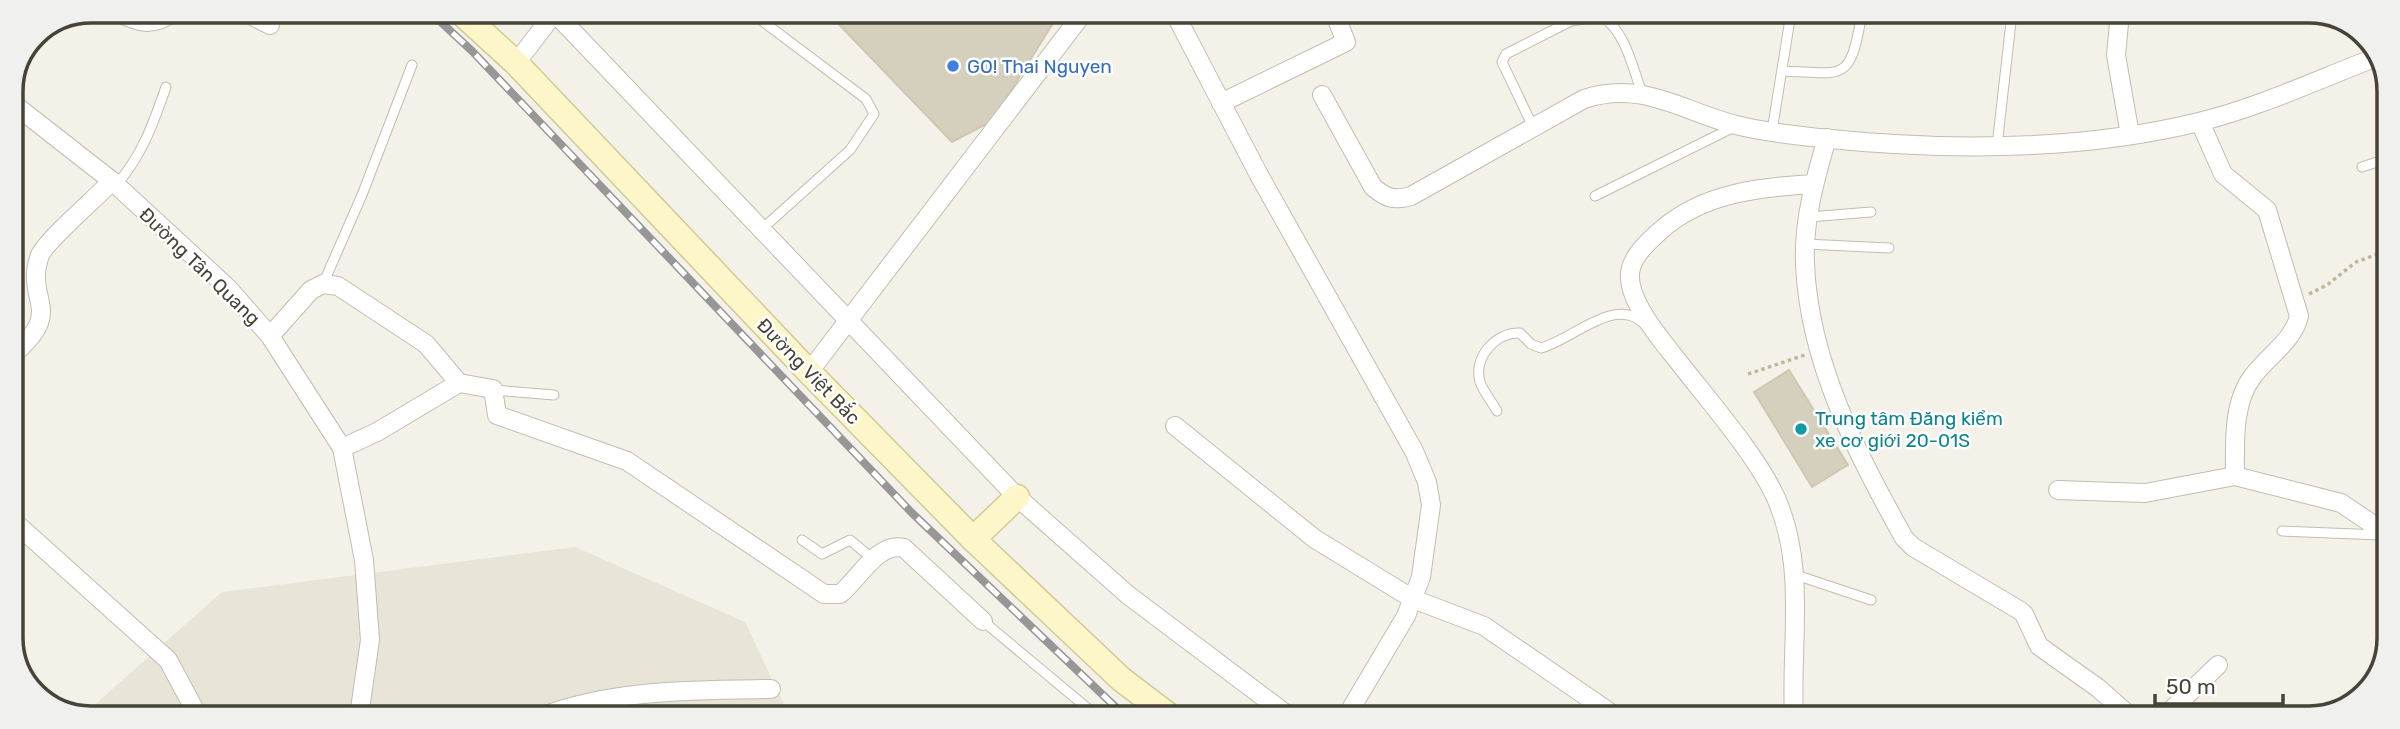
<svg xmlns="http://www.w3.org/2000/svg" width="2400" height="729" viewBox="0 0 2400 729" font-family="Rubik,sans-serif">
	<rect width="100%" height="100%" fill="#f4f2e8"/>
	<path fill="#e8e4d7" d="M575 547 745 622 790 717 82 716 222 592Z"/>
	<g fill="#d5cfbe" stroke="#d0c7b1" stroke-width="2">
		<path d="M826 11 1060 12 992 121 952 142Z"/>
		<path d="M1789 370 1848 465 1812 487 1754 392Z"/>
	</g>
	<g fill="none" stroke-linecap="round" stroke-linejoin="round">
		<defs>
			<g id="lane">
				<path d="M749 11 866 99 874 114 850 150 762 229"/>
				<path d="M1782 71C1842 73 1850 84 1861 18"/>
				<path d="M1533 127 1502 62 1506 54 1571 21 1602 16C1626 33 1632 66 1642 93"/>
				<path d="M1772 131 1791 13"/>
				<path d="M1997 146 2012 13"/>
				<path d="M2362 167 2389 158"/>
				<path d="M116 185C142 156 153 124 166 87"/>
				<path d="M1595 196 1736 126"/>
				<path d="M1809 217 1871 212"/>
				<path d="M1805 244 1889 248"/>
				<path d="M323 284 362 195 412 65"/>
				<path d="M494 390 554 395"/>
				<path d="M1497 411C1492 402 1483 391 1480 382 1473 357 1496 332 1520 333L1531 344 1541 348C1572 340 1613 297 1642 322"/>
				<path d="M2282 531 2381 535"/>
				<path d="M802 540 822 554 850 540 874 560"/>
				<path d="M1796 575 1871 600"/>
				<path d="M983 621 1098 717"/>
			</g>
			<g id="street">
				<path d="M115 11C139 23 152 28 175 11"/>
				<path d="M243 11 270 25"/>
				<path d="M553 11 1017 497 1128 595 1290 717"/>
				<path d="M1174 12 1259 175 1414 451 1427 482 1431 505 1421 577 1406 616 1346 717"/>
				<path d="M2120 13 2116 55 2130 135"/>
				<path d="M516 63 556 11"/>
				<path d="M1322 95 1373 187C1386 198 1394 201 1411 196L1584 99C1643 80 1681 111 1736 125 1763 132 1793 135 1820 138 1945 151 2076 152 2199 122 2260 107 2319 79 2377 57"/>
				<path d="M11 102 112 181 228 288 270 336 342 448 364 560 370 640 359 716"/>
				<path d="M1221 103 1346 42 1334 12"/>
				<path d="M2200 122 2223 174 2267 210 2299 316C2294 340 2267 357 2253 376 2232 403 2235 444 2235 476"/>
				<path d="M1827 138C1815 179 1803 222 1805 264 1809 363 1857 453 1904 538L1913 547 2019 610 2024 614 2039 646 2098 688 2132 718"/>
				<path d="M270 336 311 290 323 284 338 286 426 344 459 383 493 389 497 415 627 461 824 594H840C858 580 878 541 904 548L983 621"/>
				<path d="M11 356C68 309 23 302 40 255 46 241 98 196 112 181"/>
				<path d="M809 372 1084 12"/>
				<path d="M1175 426 1315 539 1413 599 1484 626 1618 718"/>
				<path d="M342 448 377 432 459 383"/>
				<path d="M2058 490 2145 493 2235 476 2341 503 2387 534"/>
				<path d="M11 519 168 660 198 716"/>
				<path d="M543 716C616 689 695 690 771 689"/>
				<path d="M1794 718C1790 644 1807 568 1776 498 1757 456 1710 402 1681 365 1664 343 1632 307 1630 279 1628 259 1647 243 1660 231 1702 193 1760 187 1814 184"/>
				<path d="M2163 718 2218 665"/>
			</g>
			<g id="secondary">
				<path d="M459 11 516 63 809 372 973 539 1121 679 1171 717"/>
				<path d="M973 539 1017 497"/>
			</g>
		</defs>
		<use href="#lane" stroke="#c2bdae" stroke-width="11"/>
		<use href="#street" stroke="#c2bdae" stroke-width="20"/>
		<use href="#secondary" stroke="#d2c999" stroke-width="27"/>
		<g stroke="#c0b89d" stroke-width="3.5" stroke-dasharray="3.5 3.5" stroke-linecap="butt">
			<path d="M2309 294 2327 285 2356 262 2389 250"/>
			<path d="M1748 374 1805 355"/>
		</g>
		<use href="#lane" stroke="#fff" stroke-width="9"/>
		<use href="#street" stroke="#fff" stroke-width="18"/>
		<use href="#secondary" stroke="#fdf6c9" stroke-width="24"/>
		<defs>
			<path id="rail" d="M429 11 472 51 912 513 1126 717"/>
		</defs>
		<use href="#rail" stroke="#979797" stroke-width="8"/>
		<use href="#rail" stroke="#fff" stroke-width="5" stroke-dasharray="16" stroke-linecap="butt"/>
	</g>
	<circle fill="#3f7fe0" stroke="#fff" stroke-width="2.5" cx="953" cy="66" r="7"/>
	<circle fill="#0f9aa8" stroke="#fff" stroke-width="2.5" cx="1801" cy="429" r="7"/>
	<g text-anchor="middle" stroke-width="5" stroke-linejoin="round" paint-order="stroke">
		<g font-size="19" fill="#366cbe" stroke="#fff" text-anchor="start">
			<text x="967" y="73">GO! Thai Nguyen</text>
		</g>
		<g font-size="19" fill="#474337" stroke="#fff">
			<text transform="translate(200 266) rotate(44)" y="7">Đường Tân Quang</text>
			<text transform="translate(809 371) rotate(46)" y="7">Đường Việt Bắc</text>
		</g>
		<g font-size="19" fill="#0d838f" stroke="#fff" text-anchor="start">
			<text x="1815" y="425">Trung tâm Đăng kiểm<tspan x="1815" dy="22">xe cơ giới 20-01S</tspan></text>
		</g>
	</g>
	<path d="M0 0H2400V729H0ZM91 23H2309A68 68 0 0 1 2377 91V638A68 68 0 0 1 2309 706H91A68 68 0 0 1 23 638V91A68 68 0 0 1 91 23Z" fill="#f0f0ef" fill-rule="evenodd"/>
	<path fill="none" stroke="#474337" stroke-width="3.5" d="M91 23H2309A68 68 0 0 1 2377 91V638A68 68 0 0 1 2309 706H91A68 68 0 0 1 23 638V91A68 68 0 0 1 91 23Z"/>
	<path d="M2155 694v10h128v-10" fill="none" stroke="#474337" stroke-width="3.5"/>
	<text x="2166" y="694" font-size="21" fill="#474337" stroke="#ffffff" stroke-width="5" paint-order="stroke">50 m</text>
</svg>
